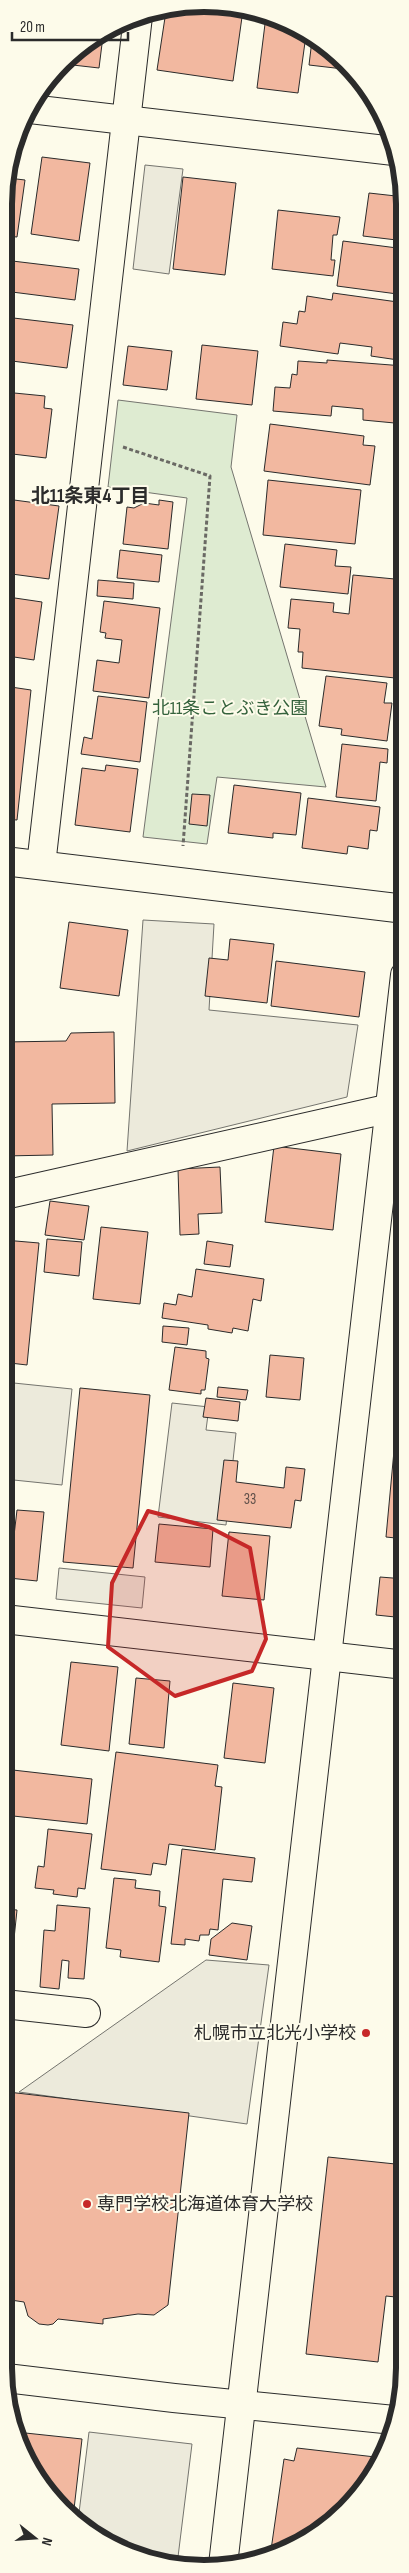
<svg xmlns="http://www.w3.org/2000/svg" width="409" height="2573" viewBox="0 0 409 2573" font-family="'Sofia Sans Condensed','Noto Sans JP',sans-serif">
	<rect width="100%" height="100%" fill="#fdfbea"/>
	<g fill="#deebd1" stroke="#74746e">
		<path d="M118 400 237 415 231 467 326 787 217 777 207 844 143 837 187 498 108 487Z"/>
		<path d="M405 2088V2134L400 2133Z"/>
	</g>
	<g fill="#eceadb" stroke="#74746e">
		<path d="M145 165 183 169 169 274 133 269Z"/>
		<path d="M143 920 214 924 209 1010 358 1025 347 1097 127 1151Z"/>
		<path d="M4 1382 72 1389 62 1485 4 1479Z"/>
		<path d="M172 1403 209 1407 206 1430 236 1433 226 1525 158 1517Z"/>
		<path d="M59 1568 145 1577 142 1608 56 1599Z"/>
		<path d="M4 1658 10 1659 4 1716Z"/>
		<path d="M206 1960 269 1965 247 2124 19 2092Z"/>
		<path d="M89 2432 192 2444 177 2565 116 2549 78 2521Z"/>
	</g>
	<g fill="#f2b8a0" stroke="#2b2b2b">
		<path d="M218 4 243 10 233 81 157 70 166 11Z"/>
		<path d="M266 16 282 19 306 35 298 93 257 88Z"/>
		<path d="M103 36 99 68 64 64 72 53Z"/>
		<path d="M312 40 346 62 352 70 309 65Z"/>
		<path d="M42 157 90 163 79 241 31 234Z"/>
		<path d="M183 177 236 183 225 275 173 269Z"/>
		<path d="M8 178 25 180 17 237 7 236 5 252 4 191Z"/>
		<path d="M369 193 405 197V241L363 236Z"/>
		<path d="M278 210 340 217 337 235H333L331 260H335L333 276 272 269Z"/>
		<path d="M343 241 405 249V295L337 286Z"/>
		<path d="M4 260 79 269 75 300 4 291Z"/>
		<path d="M333 293 405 303V361L371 356 372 347 340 343 338 354 280 346 283 322 297 324 299 311 305 312 307 296 332 300Z"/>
		<path d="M5 317 73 325 67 368 4 360Z"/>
		<path d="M202 345 258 351 252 405 196 399Z"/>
		<path d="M128 346 172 351 167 390 123 385Z"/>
		<path d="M327 360 404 366 405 424 363 420V409L332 406 331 416 273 411 275 387 290 388 292 374 297 375 298 361 327 363Z"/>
		<path d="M4 392 45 396 44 408 52 409 46 458 4 453Z"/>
		<path d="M270 424 364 436 363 445 375 446 370 485 264 471Z"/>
		<path d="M268 480 361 490 355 544 263 535Z"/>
		<path d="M14 500 59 506 49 579 4 573Z"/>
		<path d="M159 500 173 502 168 549 123 544 127 507 134 508 144 503 159 505Z"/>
		<path d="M4 502 9 503 4 544Z"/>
		<path d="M285 544 337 550 335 566 351 567 348 594 280 587Z"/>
		<path d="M120 550 162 555 159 582 117 578Z"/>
		<path d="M353 575 405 580 395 678 302 668 303 652H298L300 629 288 628 291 599 334 603 333 612 349 614Z"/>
		<path d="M98 580 134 583 133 599 97 596Z"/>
		<path d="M8 597 42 602 34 660 14 657V664L4 662V612Z"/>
		<path d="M104 601 160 608 149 698 93 691 97 660 119 663 122 640 105 638 106 633 100 632Z"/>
		<path d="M326 676 387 683 384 703H392L387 741 341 735 342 729 319 726Z"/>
		<path d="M4 686 31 690 17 820 4 819Z"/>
		<path d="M98 696 147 702 140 762 81 754 84 737 92 739Z"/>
		<path d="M342 744 388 749 387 763 380 762 376 801 336 797Z"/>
		<path d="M106 765 138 769 130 832 75 825 82 768 105 771Z"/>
		<path d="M234 785 301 793 296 835 273 833V838L228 833Z"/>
		<path d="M192 794 210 795 207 826 189 824Z"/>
		<path d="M308 798 380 807 377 831 370 830 368 849 348 846 347 854 302 848Z"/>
		<path d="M69 922 128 930 119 996 60 988Z"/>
		<path d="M230 939 274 944 267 1003 205 996 209 958 228 960Z"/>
		<path d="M276 961 365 972 359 1017 271 1006Z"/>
		<path d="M114 1032 115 1103 52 1104 53 1155 4 1156V1042L66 1041 71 1033Z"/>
		<path d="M274 1146 341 1154 333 1230 265 1222Z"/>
		<path d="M220 1167 222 1213 198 1214 199 1234 180 1235 178 1169Z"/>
		<path d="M50 1201 89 1206 84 1240 45 1235Z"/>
		<path d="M101 1227 148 1232 140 1304 93 1299Z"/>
		<path d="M47 1239 82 1242 79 1276 44 1272Z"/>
		<path d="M4 1240 39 1243 27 1365 10 1363V1366L4 1365Z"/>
		<path d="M207 1241 233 1245 230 1267 204 1264Z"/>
		<path d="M196 1269 264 1279 261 1301 253 1299 248 1331 233 1328 232 1333 208 1329V1325L162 1318 164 1303 176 1305 178 1294 192 1297Z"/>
		<path d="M163 1326 189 1328 187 1345 162 1342Z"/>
		<path d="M405 1340V1375L401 1374Z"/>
		<path d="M175 1347 206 1351V1358L209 1359 205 1390H201V1394L169 1390Z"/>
		<path d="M270 1355 304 1358 300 1400 266 1397Z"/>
		<path d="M405 1386V1435H400Z"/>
		<path d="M218 1387 248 1390 246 1400 217 1397Z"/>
		<path d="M80 1388 150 1395 133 1568 63 1562Z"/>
		<path d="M206 1398 240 1402 238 1421 203 1417Z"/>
		<path d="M395 1440 405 1441V1539L386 1537Z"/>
		<path d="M224 1460 238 1461 236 1482 284 1488 286 1467 305 1469 301 1501 295 1500 291 1528 217 1520Z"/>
		<path d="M4 1483 14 1484 4 1577Z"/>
		<path d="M17 1510 44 1512 37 1581 9 1578Z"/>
		<path d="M159 1524 213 1529 210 1567 155 1562Z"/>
		<path d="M229 1532 270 1536 264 1600 222 1596Z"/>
		<path d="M380 1577 405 1579V1618L376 1615Z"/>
		<path d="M71 1662 118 1667 109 1751 61 1745Z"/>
		<path d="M136 1678 170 1681 164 1748 129 1744Z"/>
		<path d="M233 1683 274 1688 265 1763 224 1758Z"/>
		<path d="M116 1752 218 1765 215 1786 222 1787 215 1850 169 1844 166 1865 153 1863 151 1875 101 1869Z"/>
		<path d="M4 1769 92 1779 87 1824 4 1815Z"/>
		<path d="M48 1829 92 1834 85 1889 78 1888 77 1897 53 1894 54 1890 35 1888 38 1866 44 1867Z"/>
		<path d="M182 1849 255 1858 252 1882 223 1879 218 1930 210 1929 209 1935H200L199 1941 185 1939V1945L171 1944Z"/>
		<path d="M114 1878 136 1880 135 1888 160 1891 159 1906 166 1907 159 1962 120 1957 121 1950 106 1948Z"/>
		<path d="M57 1905 90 1908 84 1979 68 1978 69 1961 62 1960 59 1989 40 1987 44 1930 55 1931Z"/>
		<path d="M4 1909 17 1910 10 1977 4 1976Z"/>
		<path d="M232 1923 252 1926 247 1960 209 1955 211 1939Z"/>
		<path d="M8 2092 189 2113 168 2305 154 2315 138 2314 103 2319V2324L58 2319 53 2324 48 2325 39 2324 28 2316 24 2302 4 2299V2131Z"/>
		<path d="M328 2157 405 2165V2298L386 2296 378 2362 306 2354Z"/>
		<path d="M16 2432 82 2439 73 2518 62 2510 19 2445Z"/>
		<path d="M297 2448 384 2458 337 2520 282 2551 271 2550 284 2459 294 2461Z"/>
		<path d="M271 2550 282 2551 270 2558Z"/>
	</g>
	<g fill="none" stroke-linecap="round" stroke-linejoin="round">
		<defs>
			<g id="street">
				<path d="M4 861 405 909"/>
				<path d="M41 865 138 16"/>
				<path d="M4 1195 391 1108"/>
				<path d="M4 1619 405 1665"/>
				<path d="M4 2004 86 2013"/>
				<path d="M6 2378 174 2398 394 2420"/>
				<path d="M223 2565 405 975"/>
			</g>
			<path id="secondary" d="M30 109 394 151"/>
		</defs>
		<use href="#street" stroke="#2b2b2b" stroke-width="30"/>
		<use href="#secondary" stroke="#2b2b2b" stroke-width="30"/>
		<path stroke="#6a6964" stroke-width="3" stroke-dasharray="4 2.5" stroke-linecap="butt" d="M123 447 210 476 183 846"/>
		<use href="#street" stroke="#fdfbea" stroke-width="28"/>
		<use href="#secondary" stroke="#fdfbea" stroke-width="28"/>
	</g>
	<path fill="#c62828" fill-opacity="0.2" stroke="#c62828" stroke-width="4" stroke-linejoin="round" d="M148 1511 209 1527 250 1548 266 1639 252 1671 175 1696 108 1647 112 1583Z"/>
	<g fill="#c62828" stroke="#fdfbea" stroke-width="2">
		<circle cx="366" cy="2033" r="5"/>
		<circle cx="87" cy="2204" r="5"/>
	</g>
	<g text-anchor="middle" stroke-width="4" stroke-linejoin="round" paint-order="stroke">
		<g font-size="15" fill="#5d4e48">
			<text x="250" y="1504">33</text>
		</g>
		<g font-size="18" fill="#34623c" stroke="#fdfbea">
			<text x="230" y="714">北11条ことぶき公園</text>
		</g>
		<g font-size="18" fill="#2b2b2b" stroke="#fdfbea" text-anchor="end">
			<text x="356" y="2039">札幌市立北光小学校</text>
			<text x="97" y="2210" text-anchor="start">専門学校北海道体育大学校</text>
		</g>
		<g font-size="19" font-weight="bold" fill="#2b2b2b" stroke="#fdfbea">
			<text x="90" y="502">北11条東4丁目</text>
		</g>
	</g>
	<path d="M0 0H409V2573H0ZM204 12H204A192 192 0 0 1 396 204V2368A192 192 0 0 1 204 2560H204A192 192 0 0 1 12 2368V204A192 192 0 0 1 204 12Z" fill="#fdfbea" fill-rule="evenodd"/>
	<path fill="none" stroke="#2b2b2b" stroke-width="6" d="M204 12H204A192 192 0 0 1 396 204V2368A192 192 0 0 1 204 2560H204A192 192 0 0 1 12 2368V204A192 192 0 0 1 204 12Z"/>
	<g transform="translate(35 2538) rotate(107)" stroke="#fdfbea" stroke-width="4" paint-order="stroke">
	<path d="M0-4L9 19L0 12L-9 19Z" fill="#2b2b2b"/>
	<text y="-8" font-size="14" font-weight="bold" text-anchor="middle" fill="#2b2b2b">N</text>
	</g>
	<path d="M12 32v8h116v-8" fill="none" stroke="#2b2b2b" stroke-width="2.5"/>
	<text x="20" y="32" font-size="15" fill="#2b2b2b" stroke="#fdfbea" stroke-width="4" paint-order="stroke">20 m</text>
</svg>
